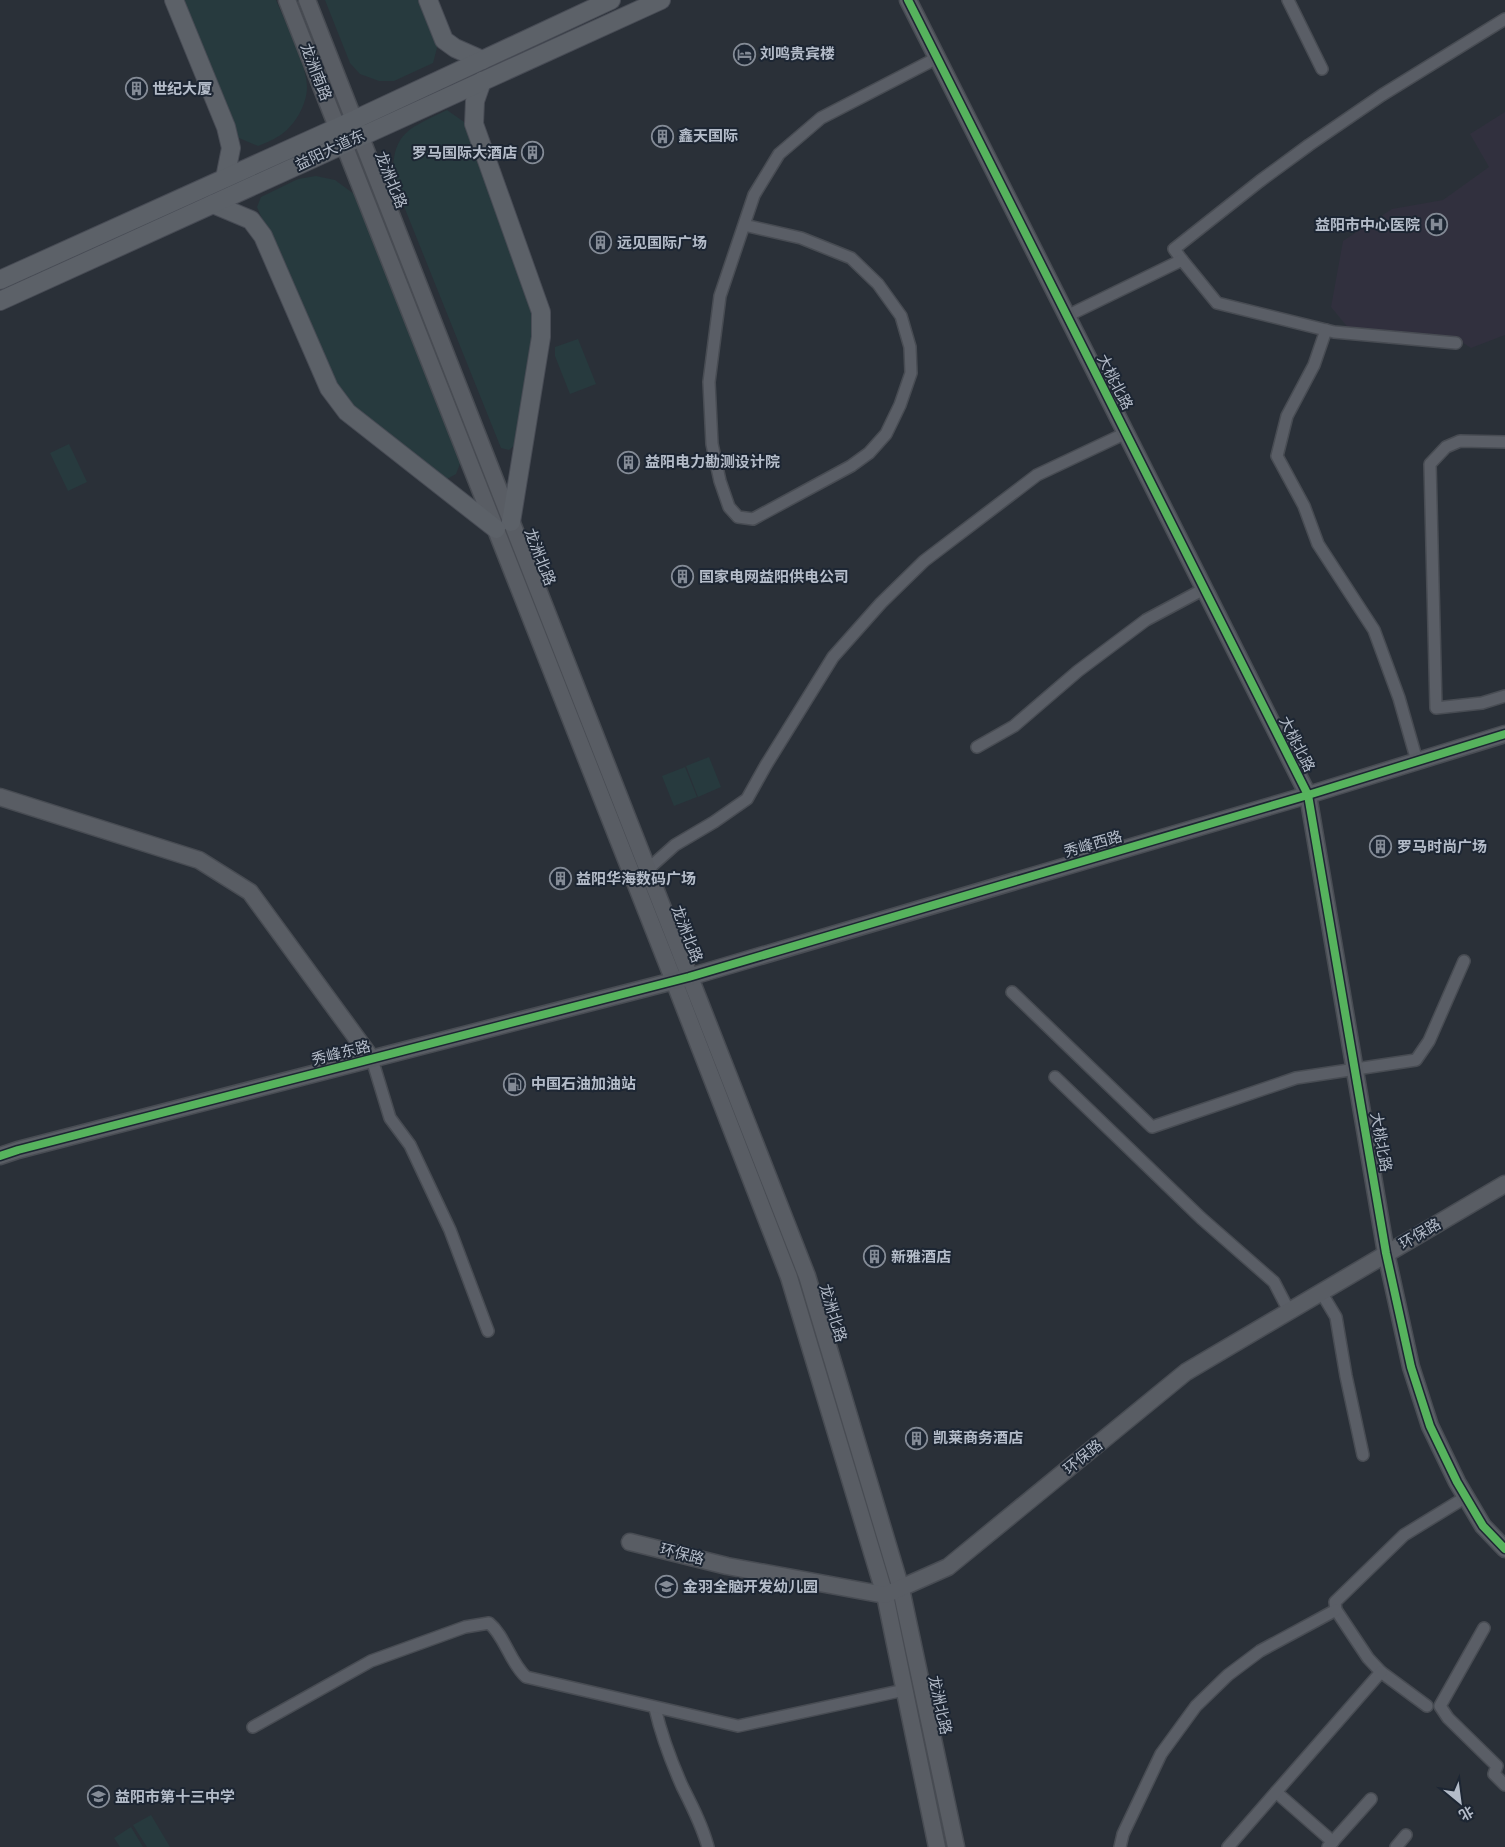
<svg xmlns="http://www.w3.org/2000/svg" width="1505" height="1847" viewBox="0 0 1505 1847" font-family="'DM Sans','Noto Sans SC',sans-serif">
	<rect width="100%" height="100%" fill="#2a3038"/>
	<path fill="#31303e" d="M1505 112V335L1471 348 1457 339 1350 330 1331 307 1343 241 1392 209 1443 200 1489 167 1470 134Z"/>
	<g fill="#273a3e">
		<path d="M184 0H276C285 22 307 65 307 87 307 105 294 127 279 136 273 140 265 143 258 146L239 138Z"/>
		<path d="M325 0H422L439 40 433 63 394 81H379L360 74 350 63Z"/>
		<path d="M447 110 467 124 537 314 515 445 509 450 501 448 393 179C392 131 409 129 447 110Z"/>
		<path d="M316 176 335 180 354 194 461 461 456 474 447 479 349 408 335 388 257 207 261 197 298 179Z"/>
		<path d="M578 339 596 384 570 394 555 356V347Z"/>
		<path d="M69 444 87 482 68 491 50 453Z"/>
		<path d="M709 757 721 787 698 797 686 766Z"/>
		<path d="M685 767 697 797 674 806 662 776Z"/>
		<path d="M151 1815 170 1847H147L133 1825Z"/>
		<path d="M131 1827 143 1847H120L114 1838Z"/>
	</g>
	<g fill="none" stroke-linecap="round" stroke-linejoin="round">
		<defs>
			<g id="street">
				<path d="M1288 0 1322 69"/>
				<path d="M744 225 801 238 851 258 878 284 901 316 910 347 911 373 900 405 886 434 869 453 851 466 753 519 738 517 729 507 720 481 712 444 709 382 720 296 754 195 779 154 821 118 937 58"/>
				<path d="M1182 260 1174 249 1260 181 1309 145 1382 95 1505 19"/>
				<path d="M1067 316 1182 260 1217 303 1334 332 1456 343"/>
				<path d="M1326 330 1314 365 1287 416 1277 456 1304 506 1318 544 1374 630 1399 698 1417 761"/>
				<path d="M1505 442 1460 441 1446 447 1430 464 1436 708 1482 703 1505 696"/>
				<path d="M977 747 1014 726 1078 671 1146 620 1204 589"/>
				<path d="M647 870 675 845 714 822 747 799 766 765 833 657 881 603 924 561 1037 475 1126 433"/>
				<path d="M1012 992 1152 1127 1296 1078 1416 1060 1429 1041 1464 961"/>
				<path d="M372 1059 390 1118 410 1145 450 1230 488 1331"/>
				<path d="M1055 1077 1201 1218 1274 1282 1289 1311"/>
				<path d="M1321 1292 1336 1317 1346 1376 1363 1455"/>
				<path d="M1484 1628 1440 1706 1448 1718 1497 1766 1494 1774 1505 1785"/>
				<path d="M1427 1706 1381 1672 1368 1658 1336 1610 1335 1602 1404 1535 1466 1497"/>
				<path d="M655 1708C661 1734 671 1761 682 1786 692 1806 702 1825 708 1847"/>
				<path d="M253 1727 371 1661 465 1627 489 1623C505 1636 509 1661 526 1677L738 1726 904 1690"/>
				<path d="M1276 1792 1333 1842"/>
				<path d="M1120 1847 1123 1834 1161 1754 1196 1706 1228 1675 1260 1651 1336 1610"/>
				<path d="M1228 1847 1381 1672"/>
				<path d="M1328 1847 1371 1799"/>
				<path d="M1396 1847 1406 1835"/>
			</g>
			<g id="secondary">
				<path d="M287 0 674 981 789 1277 885 1595 937 1847"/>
				<path d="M307 0 807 1276 901 1589 956 1847"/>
				<path d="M908 0 1308 795 1386 1253 1411 1367 1430 1426 1457 1482 1483 1526 1505 1549"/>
				<path d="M0 797 199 860 250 892 372 1059"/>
				<path d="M0 1156 18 1150 689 977 1308 795 1505 734"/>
				<path d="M630 1542 727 1566 885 1595 948 1567 1186 1372 1505 1184"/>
			</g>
			<g id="primary">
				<path d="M174 0 226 127 231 148 225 178"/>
				<path d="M428 0 444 40 455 48 482 60"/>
				<path d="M482 81 475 101 474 124 541 312V337L511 522"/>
				<path d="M213 204 251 220 263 236 329 388 347 412 496 529"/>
				<path d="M0 280 354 120 611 0"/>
				<path d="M0 301 661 0"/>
			</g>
		</defs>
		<use href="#street" stroke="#484c53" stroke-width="14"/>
		<use href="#secondary" stroke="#484c53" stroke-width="19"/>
		<use href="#primary" stroke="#484c55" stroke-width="20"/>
		<use href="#street" stroke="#5a5e66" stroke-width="11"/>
		<use href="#secondary" stroke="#595d64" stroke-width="16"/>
		<use href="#primary" stroke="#5c6168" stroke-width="18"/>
		<defs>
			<g id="cycleway">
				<path d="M908 0 1308 795 1386 1253 1411 1367 1430 1426 1457 1482 1483 1526 1505 1549"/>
				<path d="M0 1156 18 1150 689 977 1308 795 1505 734"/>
			</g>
		</defs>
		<use href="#cycleway" stroke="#1d2633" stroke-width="11"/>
		<use href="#cycleway" stroke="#56b35d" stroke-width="8"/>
	</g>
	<defs>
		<symbol id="hotel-ring" viewBox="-11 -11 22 22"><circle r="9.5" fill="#1d2633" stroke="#848b96" stroke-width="1.5"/><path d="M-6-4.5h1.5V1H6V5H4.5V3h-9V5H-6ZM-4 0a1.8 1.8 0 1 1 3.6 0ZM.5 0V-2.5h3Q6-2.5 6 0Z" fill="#848b96"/></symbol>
		<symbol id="building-ring" viewBox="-11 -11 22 22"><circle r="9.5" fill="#1d2633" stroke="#848b96" stroke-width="1.5"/><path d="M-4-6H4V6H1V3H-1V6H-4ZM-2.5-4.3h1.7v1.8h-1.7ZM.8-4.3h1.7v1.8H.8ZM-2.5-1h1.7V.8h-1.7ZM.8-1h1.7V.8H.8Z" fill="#848b96"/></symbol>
		<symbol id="hospital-ring" viewBox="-11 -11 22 22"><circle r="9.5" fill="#1d2633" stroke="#848b96" stroke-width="1.5"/><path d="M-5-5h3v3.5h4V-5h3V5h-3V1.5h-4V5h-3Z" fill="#848b96"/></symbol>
		<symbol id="fuel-ring" viewBox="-11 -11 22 22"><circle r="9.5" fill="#1d2633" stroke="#848b96" stroke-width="1.5"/><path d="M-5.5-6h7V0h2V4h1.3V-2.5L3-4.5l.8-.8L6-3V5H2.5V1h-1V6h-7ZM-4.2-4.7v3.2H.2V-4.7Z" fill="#848b96"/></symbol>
		<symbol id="school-ring" viewBox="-11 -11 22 22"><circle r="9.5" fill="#1d2633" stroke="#848b96" stroke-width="1.5"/><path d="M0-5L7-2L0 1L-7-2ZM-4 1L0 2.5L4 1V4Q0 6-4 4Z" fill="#848b96"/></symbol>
	</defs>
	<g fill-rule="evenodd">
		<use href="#hotel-ring" x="732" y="42" width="25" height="25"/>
		<use href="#building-ring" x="124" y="76" width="25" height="25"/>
		<use href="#building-ring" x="650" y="124" width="25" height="25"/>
		<use href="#building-ring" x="520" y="140" width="25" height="25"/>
		<use href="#hospital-ring" x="1424" y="212" width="25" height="25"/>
		<use href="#building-ring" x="588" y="230" width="25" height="25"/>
		<use href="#building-ring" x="616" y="450" width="25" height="25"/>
		<use href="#building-ring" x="670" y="564" width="25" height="25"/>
		<use href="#building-ring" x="1368" y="834" width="25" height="25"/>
		<use href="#building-ring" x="548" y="866" width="25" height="25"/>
		<use href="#fuel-ring" x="502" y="1072" width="25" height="25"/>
		<use href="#building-ring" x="862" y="1244" width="25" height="25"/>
		<use href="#building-ring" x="904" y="1426" width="25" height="25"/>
		<use href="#school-ring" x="654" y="1574" width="25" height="25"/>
		<use href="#school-ring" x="86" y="1784" width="25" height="25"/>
	</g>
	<g text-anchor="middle" stroke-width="4" stroke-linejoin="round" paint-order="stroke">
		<g font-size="15" font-weight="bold" fill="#b4bcc9" stroke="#1d2633" text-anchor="start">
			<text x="760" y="59">刘鸣贵宾楼</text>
			<text x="152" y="94">世纪大厦</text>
			<text x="678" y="141">鑫天国际</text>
			<text x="517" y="158" text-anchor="end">罗马国际大酒店</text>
			<text x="1420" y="230" text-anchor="end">益阳市中心医院</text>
			<text x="617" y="248">远见国际广场</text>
			<text x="645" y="467">益阳电力勘测设计院</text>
			<text x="699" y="582">国家电网益阳供电公司</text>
			<text x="1397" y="852">罗马时尚广场</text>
			<text x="576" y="884">益阳华海数码广场</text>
			<text x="531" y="1089">中国石油加油站</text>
			<text x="891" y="1262">新雅酒店</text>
			<text x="933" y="1443">凯莱商务酒店</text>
			<text x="683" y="1592">金羽全脑开发幼儿园</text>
			<text x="115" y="1802">益阳市第十三中学</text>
		</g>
		<g font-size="15" fill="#b4bcc9" stroke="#1d2633">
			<text transform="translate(316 72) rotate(69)" y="5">龙洲南路</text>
			<text transform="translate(330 150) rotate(-25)" y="5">益阳大道东</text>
			<text transform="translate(391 180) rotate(68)" y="5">龙洲北路</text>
			<text transform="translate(1115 382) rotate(63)" y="5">大桃北路</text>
			<text transform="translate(540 557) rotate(69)" y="5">龙洲北路</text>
			<text transform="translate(1297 744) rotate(63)" y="5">大桃北路</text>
			<text transform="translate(1093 844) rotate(-16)" y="5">秀峰西路</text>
			<text transform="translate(687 934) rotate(69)" y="5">龙洲北路</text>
			<text transform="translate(341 1053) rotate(-14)" y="5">秀峰东路</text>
			<text transform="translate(1381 1142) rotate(80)" y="5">大桃北路</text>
			<text transform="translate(1420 1234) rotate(-30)" y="5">环保路</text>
			<text transform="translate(833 1313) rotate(73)" y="5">龙洲北路</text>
			<text transform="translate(1083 1457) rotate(-39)" y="5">环保路</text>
			<text transform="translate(682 1554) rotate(14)" y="5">环保路</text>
			<text transform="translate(940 1705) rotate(78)" y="5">龙洲北路</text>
		</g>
	</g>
	<g transform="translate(1460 1802) rotate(151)" stroke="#1d2633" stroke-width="4" paint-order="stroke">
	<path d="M0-4L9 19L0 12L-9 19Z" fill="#b4bcc9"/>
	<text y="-8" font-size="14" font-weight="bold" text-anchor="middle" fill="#b4bcc9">北</text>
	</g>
</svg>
